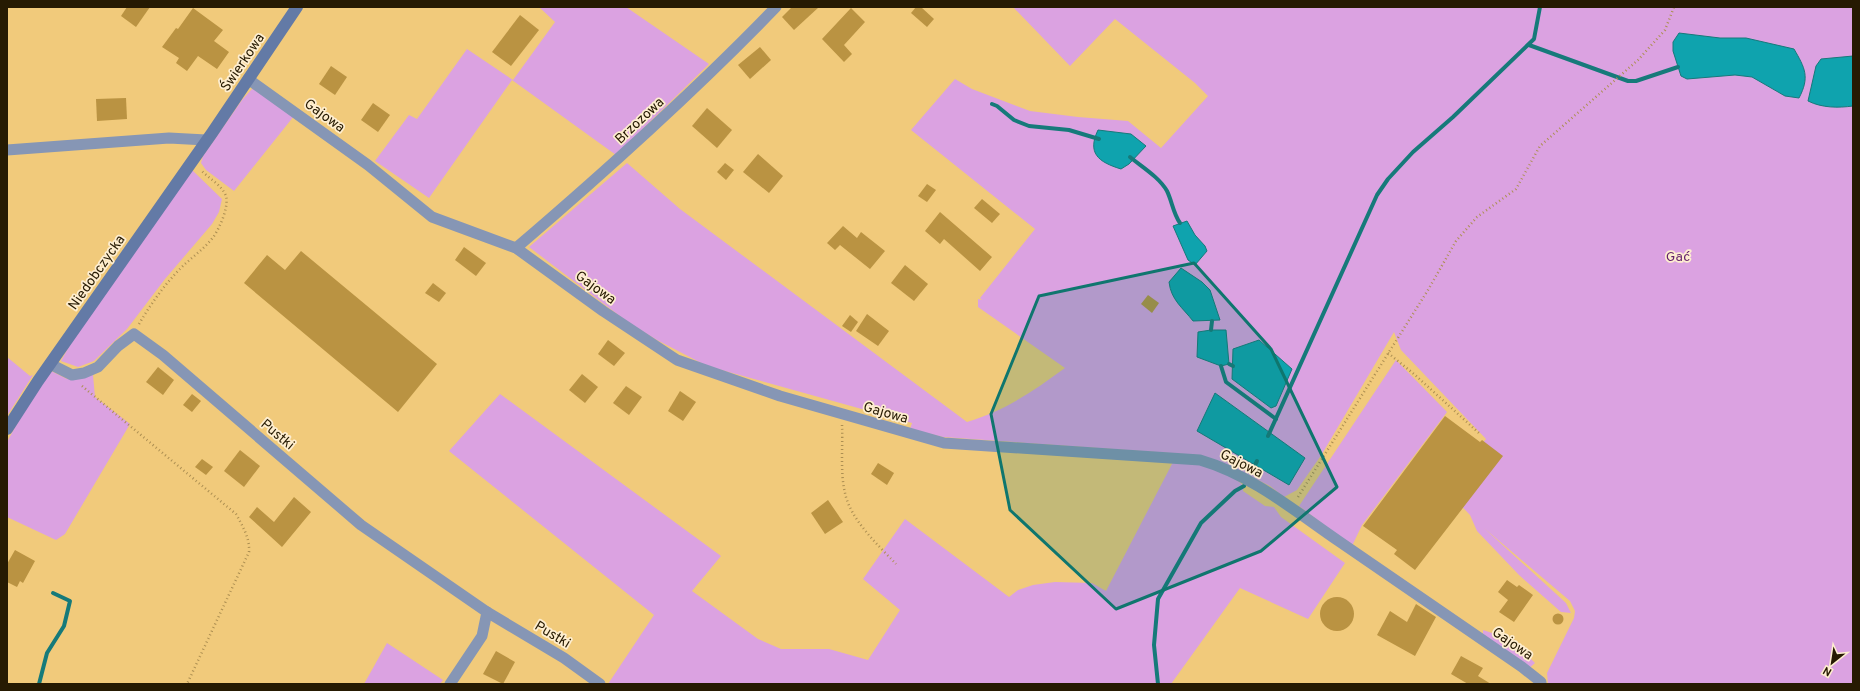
<svg xmlns="http://www.w3.org/2000/svg" width="1860" height="691" viewBox="0 0 1860 691" font-family="Overpass,sans-serif">
	<rect width="100%" height="100%" fill="#f1ca7b"/>
	<g fill="#dba2e1">
		<path d="M539 7H626L709 64 616 155 512 80 429 198 375 161 409 115 417 119 467 49 513 80 555 22Z"/>
		<path d="M1013 7H1853V684H1548L1547 673 1574 618 1575 611 1570 601 1484 528 1566 603 1571 613 1561 612 1519 575 1477 531 1470 515 1446 490 1486 439 1401 350 1394 332 1322 454 1297 490 1284 497 1270 486 1242 472 1198 455 943 437 910 429 912 423 707 366 657 340 629 323 529 247 627 163 680 209 967 422C1006 410 1032 392 1065 368L978 307V299L982 300 980 298 1035 229 911 130 955 79 972 89 1030 111 1078 117 1128 121 1161 148 1208 96 1195 83 1115 19 1070 66Z"/>
		<path d="M252 89 261 91 294 116 234 191 206 170 201 163 203 156 242 100Z"/>
		<path d="M191 169 222 199 219 212 212 224 165 279 127 329 94 361 78 367 61 361 77 332Z"/>
		<path d="M7 357 30 376 33 375 7 416Z"/>
		<path d="M1396 360 1447 412 1362 525 1352 546 1299 506Z"/>
		<path d="M51 371 67 379 93 375 95 397 130 424 65 534 56 540 7 517V442L26 407Z"/>
		<path d="M500 394 721 556 692 591 758 639 781 649H829L868 660 900 610 863 579 905 519 1009 597 1018 590 1033 585 1055 582 1092 583 1106 591 1173 462C1201 464 1222 466 1244 486L1243 491 1265 506 1274 507 1281 517 1345 563 1308 619 1240 588 1171 684H608L654 615 449 451Z"/>
		<path d="M1483 630 1501 636 1510 647 1528 656 1535 663 1527 670 1483 637Z"/>
		<path d="M387 643 443 680 440 684H364Z"/>
	</g>
	<g fill="#0fa3ae" stroke="#167a7a">
		<path d="M1679 33 1720 38H1746L1794 49C1805 68 1810 77 1799 98L1785 96 1752 77 1735 75 1687 79 1681 76 1673 51V42Z"/>
		<path d="M1853 56V106C1838 108 1822 108 1808 101L1816 66 1821 59Z"/>
		<path d="M1098 130 1131 134 1146 146 1129 164 1121 169C1098 162 1087 153 1098 130Z"/>
		<path d="M1187 221 1195 235 1205 246 1207 251 1195 265 1188 260 1173 226Z"/>
		<path d="M1181 268 1202 282 1210 290 1220 320 1193 321C1183 308 1171 300 1169 282Z"/>
		<path d="M1211 330H1226L1229 364 1221 366 1197 357 1198 332Z"/>
		<path d="M1259 340 1292 369 1276 406 1271 408 1232 379 1233 349Z"/>
		<path d="M1215 393 1305 458 1289 485 1197 431Z"/>
	</g>
	<g fill="none" stroke-linecap="round" stroke-linejoin="round">
		<g stroke="#167a7a" stroke-width="4">
			<path d="M1529 45 1628 81H1636L1678 67"/>
			<path d="M992 104 997 106 1014 120 1029 126 1069 130 1099 139"/>
			<path d="M1130 157C1142 167 1159 177 1167 191 1172 201 1173 213 1180 223"/>
			<path d="M1211 330 1212 321"/>
			<path d="M1229 364 1233 366"/>
			<path d="M1221 366 1226 382 1276 419"/>
			<path d="M1268 436 1377 195 1388 179 1413 152 1453 117 1534 39 1540 7"/>
			<path d="M1251 473 1257 461"/>
			<path d="M39 684 47 653 64 626 70 601 53 593"/>
			<path d="M1158 684 1154 645 1158 599 1201 523 1235 491 1244 486"/>
		</g>
	</g>
	<g fill="#ba9342">
		<path d="M127 7H150L136 27 121 16Z"/>
		<path d="M792 7H819L794 30 782 17Z"/>
		<path d="M916 7H921L934 19 927 27 911 13Z"/>
		<path d="M193 8 223 30 214 41 229 52 217 69 198 56 187 71 176 63 179 58 162 47 176 28 178 29Z"/>
		<path d="M851 8 865 22 844 45 852 54 844 62 822 39Z"/>
		<path d="M520 15 539 30 511 66 492 52Z"/>
		<path d="M760 47 771 60 750 79 738 65Z"/>
		<path d="M331 66 347 77 335 95 319 84Z"/>
		<path d="M126 98 127 119 97 121 96 99Z"/>
		<path d="M373 103 390 115 378 132 361 120Z"/>
		<path d="M707 108 732 130 717 148 692 126Z"/>
		<path d="M758 154 783 176 769 193 743 172Z"/>
		<path d="M725 163 734 170 726 180 717 172Z"/>
		<path d="M927 184 936 190 927 202 918 196Z"/>
		<path d="M982 199 1000 214 992 223 974 208Z"/>
		<path d="M940 212 992 257 980 271 944 239 940 244 925 231Z"/>
		<path d="M843 226 857 238 861 232 885 251 870 269 840 245 835 250 827 243Z"/>
		<path d="M464 247 486 263 476 276 455 260Z"/>
		<path d="M301 251 437 364 398 412 244 283 267 255 285 270Z"/>
		<path d="M905 265 928 284 914 301 891 283Z"/>
		<path d="M433 283 446 293 439 302 425 293Z"/>
		<path d="M1148 295 1159 303 1152 313 1141 304Z"/>
		<path d="M867 314 889 331 878 346 856 331Z"/>
		<path d="M850 315 858 322 851 332 842 326Z"/>
		<path d="M608 340 625 353 614 366 598 354Z"/>
		<path d="M158 367 174 380 163 395 146 382Z"/>
		<path d="M582 374 598 387 585 403 569 390Z"/>
		<path d="M626 386 642 397 629 415 613 403Z"/>
		<path d="M680 391 696 402 683 421 668 411Z"/>
		<path d="M192 394 201 401 192 412 183 405Z"/>
		<path d="M1445 416 1480 442 1482 440 1503 456 1415 570 1394 554 1397 550 1363 526Z"/>
		<path d="M240 450 260 466 244 487 224 471Z"/>
		<path d="M202 459 213 467 206 475 195 467Z"/>
		<path d="M878 463 894 473 887 485 871 474Z"/>
		<path d="M294 497 311 512 282 547 249 517 257 507 274 522Z"/>
		<path d="M828 500 843 522 825 534 811 513Z"/>
		<path d="M15 550 35 561 23 583 20 581 17 587 7 582V564Z"/>
		<path d="M1507 580 1517 587 1519 585 1533 595 1514 622 1499 612 1508 600 1498 592Z"/>
		<circle cx="1337" cy="614" r="17"/>
		<path d="M1416 604 1436 617 1415 656 1377 635 1390 611 1407 622Z"/>
		<circle cx="1558" cy="619" r="5.5"/>
		<path d="M496 651 515 662 503 684 483 674Z"/>
		<path d="M1461 656 1483 668 1478 676 1491 684H1468L1451 674Z"/>
	</g>
	<g fill="none" stroke-linecap="round" stroke-linejoin="round">
		<g stroke="#ad8f52" stroke-width="2.5" stroke-dasharray="1 3" stroke-linecap="butt">
			<path d="M139 324C152 302 167 281 185 264 195 255 206 247 214 236 220 227 229 207 226 196 222 185 208 178 201 170"/>
			<path d="M1388 353 1414 374 1480 434"/>
			<path d="M82 386 236 514C243 527 250 538 249 552L187 684"/>
			<path d="M842 425C843 446 840 472 845 493 850 519 878 545 896 564"/>
			<path d="M1298 497 1428 290 1456 241 1477 217 1516 189 1540 146 1638 60 1665 30 1674 7"/>
		</g>
		<g stroke="#8696b5" stroke-width="11">
			<path d="M248 79 368 165 432 217 516 248 603 311 677 360 780 396 944 443 1200 460C1252 475 1296 512 1340 542 1401 584 1461 625 1522 667L1541 682V684"/>
			<path d="M7 150 169 138 206 140"/>
			<path d="M516 248C606 171 694 92 776 7"/>
			<path d="M50 364 72 375 84 373 98 367 118 346 134 334 163 355 361 525 487 612 564 658 600 684"/>
			<path d="M450 684 482 636 487 612"/>
		</g>
		<path stroke="#637aa6" stroke-width="12" d="M7 429 38 381 212 133 297 7"/>
	</g>
	<path fill="#0f766e" fill-opacity="0.2" stroke="#0f766e" stroke-width="3" stroke-linejoin="round" d="M1194 263 1271 349 1337 487 1261 551 1116 609 1010 510 991 414 1039 296Z"/>
	<g text-anchor="middle" stroke-width="3.5" stroke-linejoin="round" paint-order="stroke">
		<g font-size="14" fill="#261a02" stroke="#feeed0">
			<text transform="translate(242 62) rotate(-56)" y="5">Świerkowa</text>
			<text transform="translate(325 115) rotate(36)" y="5">Gajowa</text>
			<text transform="translate(639 120) rotate(-43)" y="5">Brzozowa</text>
			<text transform="translate(96 272) rotate(-55)" y="5">Niedobczycka</text>
			<text transform="translate(596 287) rotate(36)" y="5">Gajowa</text>
			<text transform="translate(886 412) rotate(16)" y="5">Gajowa</text>
			<text transform="translate(278 434) rotate(40)" y="5">Pustki</text>
			<text transform="translate(1242 463) rotate(27)" y="5">Gajowa</text>
			<text transform="translate(553 634) rotate(31)" y="5">Pustki</text>
			<text transform="translate(1513 643) rotate(35)" y="5">Gajowa</text>
		</g>
		<g font-size="14" fill="#631e6b" stroke="#feeed0">
			<text x="1678" y="261">Gać</text>
		</g>
	</g>
	<rect width="1860" height="691" fill="none" stroke="#261a02" stroke-width="16"/>
	<g transform="translate(1832 663) rotate(210)" stroke="#feeed0" stroke-width="3" paint-order="stroke">
	<path d="M0-3L7 15L0 10L-7 15Z" fill="#261a02"/>
	<text y="-6" font-size="11" font-weight="bold" text-anchor="middle" fill="#261a02">N</text>
	</g>
</svg>
